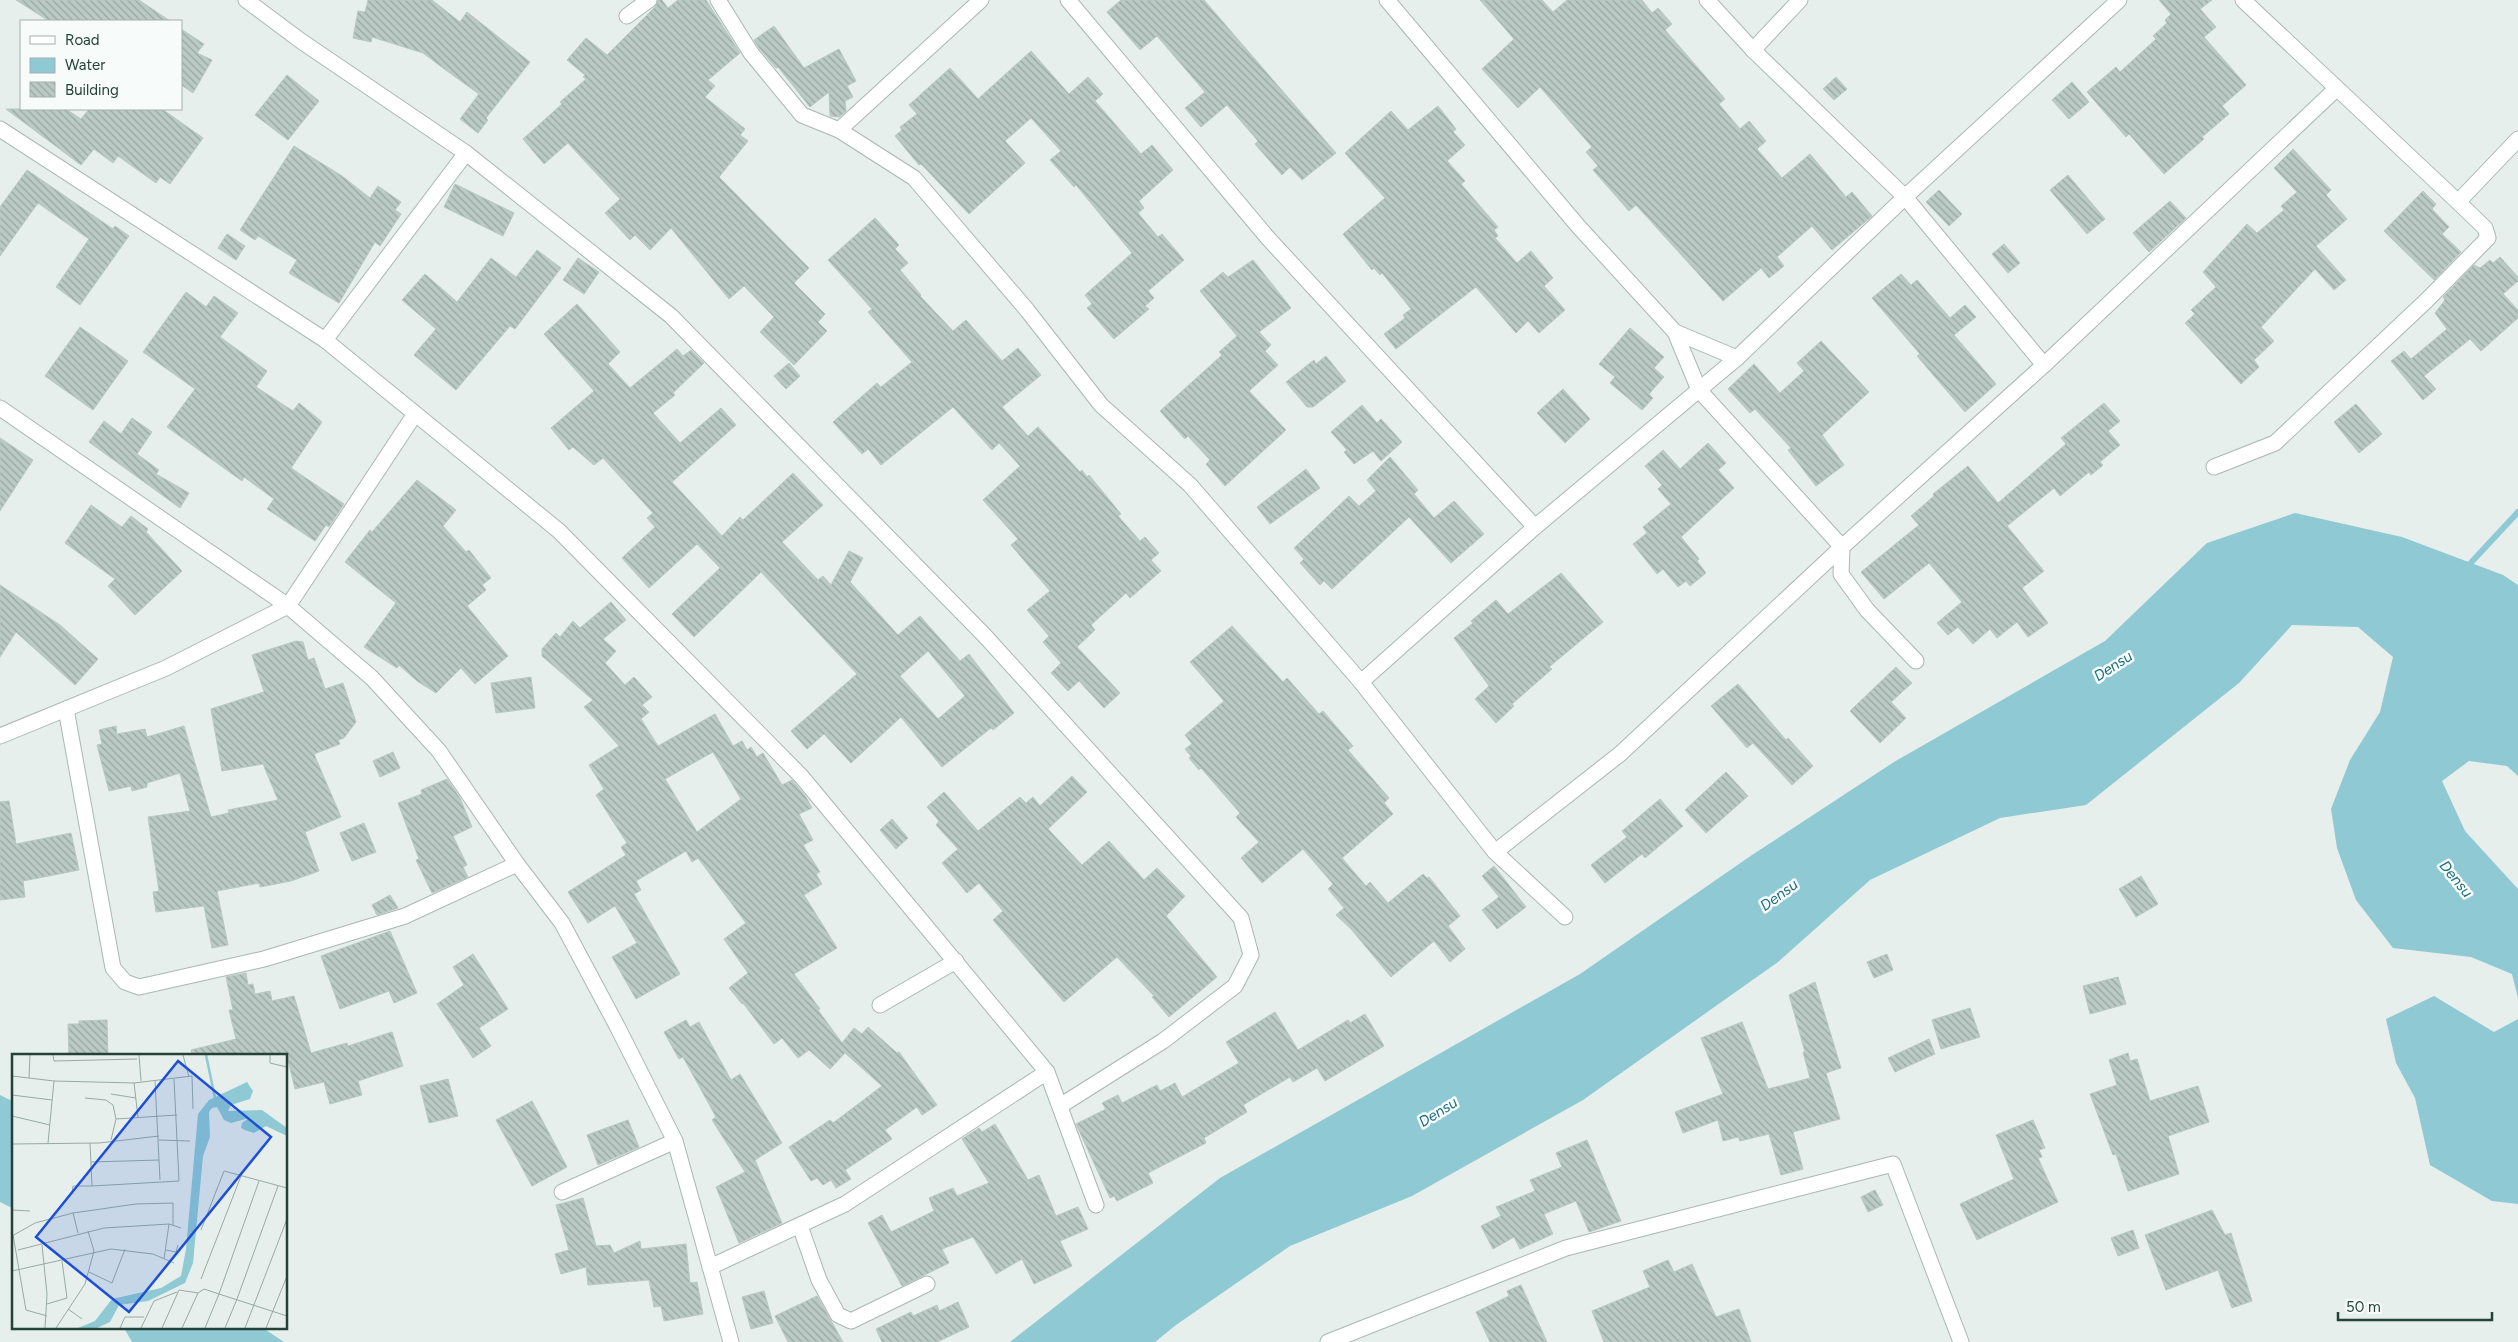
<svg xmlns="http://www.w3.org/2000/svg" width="2518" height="1342" viewBox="0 0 2518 1342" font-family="Figtree,sans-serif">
	<defs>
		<pattern id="building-back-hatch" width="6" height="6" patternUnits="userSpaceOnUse" patternTransform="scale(1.25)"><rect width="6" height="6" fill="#bbcac4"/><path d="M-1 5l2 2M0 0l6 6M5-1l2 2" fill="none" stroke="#98a6a0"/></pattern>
	</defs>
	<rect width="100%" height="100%" fill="#e6efeb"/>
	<g fill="#8ec9d4">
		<path d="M2295 513 2402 537 2503 575 2518 585V776L2507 766 2469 761 2442 781 2465 831 2518 889V998L2512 974 2471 957 2393 948 2356 900 2337 848 2331 809 2350 760 2380 712 2393 657 2358 627 2292 625 2239 683 2086 805 2000 818 1870 880 1778 962 1583 1100 1412 1196 1290 1246 1176 1325 1155 1342H1010L1220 1178 1580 974 1752 855 1894 762 2105 641 2207 543Z"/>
		<path d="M2434 996 2494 1032 2518 1019V1204L2492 1201 2430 1165 2415 1098 2396 1063 2386 1019Z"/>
		<path d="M0 1095 14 1102V1209L0 1202Z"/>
		<path d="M124 1328H263L284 1342H132Z"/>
	</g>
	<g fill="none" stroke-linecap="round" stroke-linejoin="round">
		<path stroke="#8ec9d4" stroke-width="6" d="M2466 568 2518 512"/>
	</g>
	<g fill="url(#building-back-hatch)" stroke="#b8c9c2" fill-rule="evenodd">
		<path d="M16 0H139L170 21H49Z"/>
		<path d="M368 0H432L460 22 467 12 530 62 486 118 488 120 478 133 460 119 479 94 447 71 423 53 372 37 371 42 353 38 358 11 365 12Z"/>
		<path d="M658 0H662L668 8 678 0H706L740 53 708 80 715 86 705 97 745 129 740 135 748 141 719 177 809 268 794 283 825 314 818 322 827 331 794 365 760 332 774 317 744 286 729 299 671 228 650 250 635 235 630 240 605 213 620 199 568 143 544 164 523 139 562 104 560 102 586 79 583 77 585 75 567 60 586 38 607 55 655 7Z"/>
		<path d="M1121 0H1204L1336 153 1302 180 1290 167 1282 175 1255 144 1258 141 1227 105 1201 127 1185 108 1205 92 1157 36 1140 50 1107 12Z"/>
		<path d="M1480 0H1542L1553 12 1567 0H1642L1652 13 1658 8 1672 24 1665 30 1725 99 1719 104 1740 129 1749 121 1766 141 1757 149 1782 178 1810 154 1846 197 1852 192 1872 216 1832 250 1812 226 1777 257 1784 266 1769 278 1761 268 1723 301 1636 205 1629 211 1593 170 1598 166 1586 152 1592 147 1540 87 1518 108 1482 69 1514 39Z"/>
		<path d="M2159 0H2212L2200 9 2216 27 2204 37 2246 85 2222 106 2229 114 2202 137 2204 139 2164 174 2129 134 2126 137 2087 92 2116 67 2120 72 2156 39 2153 36 2167 23 2165 20 2171 14Z"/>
		<path d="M774 26 804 68 839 49 856 81 847 86 853 97 845 101 846 111 839 117 830 116 829 92 810 107 778 67 776 68 759 48 754 40Z"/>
		<path d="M181 29 204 44 197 53 212 60 193 93 181 85Z"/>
		<path d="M1031 51 1069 94 1088 77 1103 94 1095 101 1141 154 1152 145 1173 170 1139 201 1144 208 1138 213 1158 237 1162 234 1184 260 1148 291 1154 298 1145 306 1149 309 1114 339 1087 308 1092 304 1085 295 1132 253 1076 185 1074 187 1050 160 1061 151 1031 118 1005 141 1025 163 969 214 921 164 919 165 895 136 902 130 900 127 917 114 909 105 950 68 978 99Z"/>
		<path d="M287 75 319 101 288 140 255 115Z"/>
		<path d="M1836 77 1847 89 1834 100 1823 89Z"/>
		<path d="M2072 82 2089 102 2069 119 2052 100Z"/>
		<path d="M1438 106 1456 129 1453 132 1465 145 1447 161 1465 181 1461 184 1498 227 1494 230 1498 236 1495 238 1517 263 1531 251 1553 278 1544 286 1565 310 1539 333 1528 321 1516 333 1476 287 1396 349 1384 334 1405 318 1403 315 1411 309 1382 273 1380 275 1374 268 1372 270 1343 234 1385 198 1345 153 1391 111 1408 130Z"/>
		<path d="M6 109H66L81 119 89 109H162L203 138 170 184 160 177 156 183 118 156 113 163 94 149 81 165Z"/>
		<path d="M294 146 342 176 370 198 378 186 401 202 395 210 401 214 380 246 375 242 339 303 289 273 297 260 258 236 255 240 240 230Z"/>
		<path d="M2293 149 2331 190 2326 195 2347 219 2316 246 2346 280 2334 290 2315 269 2261 327 2274 341 2254 360 2259 367 2241 384 2185 323 2195 314 2191 310 2216 287 2203 272 2247 224 2257 233 2284 210 2281 206 2297 192 2274 168Z"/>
		<path d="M27 170 113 229 115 226 129 236 80 305 56 287 89 239 38 203 0 256V207Z"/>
		<path d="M2068 175 2105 219 2087 234 2050 190Z"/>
		<path d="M455 184 514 213 503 236 444 207Z"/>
		<path d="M1939 190 1962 214 1949 226 1926 202Z"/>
		<path d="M2423 191 2436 204 2432 209 2449 227 2442 234 2461 252 2434 280 2384 231Z"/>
		<path d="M2170 201 2186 218 2149 252 2133 233Z"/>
		<path d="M875 218 899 245 895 249 908 263 900 270 921 295 920 296 953 331 966 320 1002 361 1018 348 1041 375 1002 407 1028 436 1038 427 1080 472 1082 470 1087 477 1089 475 1121 514 1118 516 1140 541 1145 537 1159 553 1151 560 1161 571 1130 598 1126 593 1091 625 1095 630 1077 647 1120 693 1104 708 1079 681 1068 691 1051 673 1061 663 1043 642 1049 636 1027 610 1050 591 1011 545 1018 539 983 500 1020 466 999 443 992 450 953 407 881 465 868 449 862 454 833 422 877 383 881 387 912 362 868 312 872 309 828 260Z"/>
		<path d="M227 234 245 246 236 260 218 248Z"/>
		<path d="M2004 244 2020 263 2008 273 1992 254Z"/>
		<path d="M537 250 561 268 515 329 510 326 456 390 414 355 436 329 402 300 425 274 457 302 491 258 516 277Z"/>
		<path d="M2500 257 2518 277V281L2503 294 2518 310V318L2481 351 2470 339 2424 376 2436 389 2423 400 2391 361 2404 351 2411 359 2447 329 2435 313 2445 300 2443 297 2474 265 2480 268 2490 260 2493 263Z"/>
		<path d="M578 258 599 272 584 294 563 280Z"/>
		<path d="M1253 260 1291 308 1259 332 1271 345 1265 351 1278 365 1249 391 1286 430 1225 486 1206 464 1210 460 1188 436 1185 439 1160 411 1222 355 1219 352 1237 336 1200 291 1223 272 1228 277Z"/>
		<path d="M1901 274 1911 285 1917 280 1950 318 1965 305 1976 317 1954 335 1996 384 1965 412 1917 356 1920 354 1872 298Z"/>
		<path d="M186 292 206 307 214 296 238 313 220 337 267 371 256 387 293 411 299 403 322 422 291 468 344 504 329 527 326 525 315 541 267 509 274 499 244 477 242 481 167 427 195 389 143 352Z"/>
		<path d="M577 304 620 352 608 364 630 388 677 349 683 356 691 350 704 363 673 393 675 395 653 413 680 443 721 408 736 425 672 482 722 536 740 517 743 520 793 473 823 505 782 542 818 580 823 576 831 585 849 551 863 558 850 582 898 635 920 616 960 661 969 654 1014 713 993 730 991 728 942 767 901 717 851 763 824 734 807 749 791 731 857 674 761 572 694 637 672 614 720 568 697 544 649 588 622 558 655 527 647 518 653 513 603 458 594 465 573 447 569 450 551 428 594 391 544 334ZM928 651 965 696 938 719 900 676Z"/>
		<path d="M80 327 128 361 93 410 45 376Z"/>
		<path d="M1630 328 1664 357 1654 368 1664 377 1649 394 1653 398 1642 410 1610 383 1615 377 1599 364Z"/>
		<path d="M1821 341 1869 392 1822 435 1844 465 1816 486 1788 450 1791 448 1755 409 1750 413 1728 389 1754 364 1780 393 1804 371 1797 363Z"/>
		<path d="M1326 356 1346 381 1313 407H1307L1286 382 1314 360 1316 364Z"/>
		<path d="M789 363 800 376 786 389 774 376Z"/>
		<path d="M1563 389 1590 419 1565 443 1537 413Z"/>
		<path d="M2104 403 2120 421 2108 431 2120 445 2100 462 2103 465 2091 475 2089 472 2060 496 2054 488 2007 526 2044 571 2022 588 2048 623 2028 637 2017 622 1997 638 1990 629 1973 644 1958 627 1948 635 1937 623 1962 602 1929 563 1884 599 1861 572 1919 525 1911 516 1934 496 1933 494 1968 466 1998 503 2066 444 2061 438Z"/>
		<path d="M2356 404 2382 434 2359 453 2334 422Z"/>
		<path d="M1362 405 1377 423 1381 419 1402 442 1381 461 1373 451 1354 464 1344 452 1347 450 1331 432Z"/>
		<path d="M132 418 152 432 137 454 159 470 156 474 189 493 180 508 89 442 104 421 121 434Z"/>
		<path d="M0 438 33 460 0 511Z"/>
		<path d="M1708 443 1726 463 1718 470 1734 488 1681 537 1699 559 1697 561 1706 573 1690 586 1686 581 1678 587 1663 569 1657 574 1633 544 1647 533 1643 527 1671 504 1658 489 1662 485 1645 466 1663 450 1680 469Z"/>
		<path d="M1390 457 1418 490 1414 494 1434 518 1454 501 1484 534 1451 563 1409 517 1332 589 1324 581 1320 585 1300 563 1304 559 1294 548 1349 496 1359 506 1376 491 1367 480Z"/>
		<path d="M1306 469 1320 488 1270 524 1257 507Z"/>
		<path d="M417 480 456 510 443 526 466 552 469 550 491 578 482 585 486 590 467 606 508 656 475 684 461 668 436 693 417 681 399 665 397 668 364 647 396 603 345 562 370 530 372 532Z"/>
		<path d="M91 505 122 527 131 516 148 529 146 532 182 571 135 615 108 586 115 579 65 543Z"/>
		<path d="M1561 573 1603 622 1549 667 1552 669 1512 704 1514 706 1496 723 1475 699 1489 686 1454 638 1473 623 1471 621 1496 600 1508 614Z"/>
		<path d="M0 585 60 625 98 659 75 685 16 632 0 657Z"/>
		<path d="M611 602 626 620 603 639 616 651 605 663 625 685 634 677 652 697 642 705 649 712 641 719 658 746 715 714 733 746 742 741 747 750 751 747 757 757 763 753 782 785 792 780 806 797 812 808 799 814 813 840 803 845 820 872 816 874 822 884 804 895 837 948 794 974 820 1009 818 1010 842 1043 854 1028 862 1034 868 1027 897 1053 899 1052 937 1105 922 1115 917 1107 885 1130 892 1139 845 1170 851 1179 836 1188 831 1180 823 1185 817 1178 811 1181 789 1147 830 1120 833 1123 882 1086 845 1053 830 1069 809 1050 798 1058 782 1038 774 1044 743 1003 742 1004 729 988 748 973 724 939 746 923 698 858 692 862 686 851 636 881 641 890 634 894 680 974 636 999 612 957 637 943 615 906 588 923 568 892 626 855 621 847 627 843 596 795 604 789 589 765 619 746 584 707 593 700 542 656V649L556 633 560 637 573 621 580 628ZM713 752 741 799 697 832 665 779Z"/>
		<path d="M1232 626 1283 682 1287 678 1319 714 1323 711 1353 746 1348 750 1389 798 1384 803 1393 814 1342 858 1366 886 1370 882 1388 903 1423 874 1427 878 1429 877 1460 916 1448 926 1465 949 1450 962 1434 941 1391 977 1351 929 1336 915 1344 908 1328 889 1333 884 1303 849 1262 883 1241 858 1259 842 1236 817 1240 813 1201 768 1199 770 1189 758 1191 756 1185 749 1192 744 1185 735 1224 701 1190 662Z"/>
		<path d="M296 641 303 642 308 660 314 658 325 689 343 683 356 722 344 738 338 740 340 744 314 754 341 817 305 832 319 871 291 881 260 887 259 883 217 891 228 945 212 948 204 906 156 912 153 892 159 891 148 817 190 811 180 773 147 783V787L132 791 131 786 109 791 97 745 102 744 99 730 116 726 117 734 145 729 147 737 184 726 211 817 229 813 228 810 278 800 263 764 222 771 211 709 264 692 252 655Z"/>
		<path d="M1896 667 1912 683 1891 702 1906 718 1880 743 1850 711Z"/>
		<path d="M531 677 535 708 496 713 491 683Z"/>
		<path d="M1738 684 1786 740 1788 738 1813 766 1792 785 1753 743 1747 748 1711 706Z"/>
		<path d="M393 752 400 768 380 777 373 761Z"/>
		<path d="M1726 772 1748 796 1706 833 1685 810Z"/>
		<path d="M1072 776 1087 792 1048 829 1082 865 1109 841 1144 880 1157 868 1185 896 1166 916 1217 977 1169 1017 1152 997 1154 996 1117 957 1064 1002 993 920 1003 911 979 883 967 893 942 863 958 849 936 825 939 821 927 807 944 792 978 831 1020 797 1026 803 1033 797 1040 806Z"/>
		<path d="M447 779 460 798 472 827 453 836 467 865 463 867 468 877 432 893 416 860 419 859 398 803 422 794 421 790Z"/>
		<path d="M1660 799 1683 826 1645 858 1642 854 1605 883 1591 865 1627 837 1622 831Z"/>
		<path d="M9 801 16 844 71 833 79 870 23 881 25 897 0 900V802Z"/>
		<path d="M892 819 908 838 896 849 880 830Z"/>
		<path d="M364 823 376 852 352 861 340 833Z"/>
		<path d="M1494 866 1526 907 1497 929 1482 910 1499 897 1482 876Z"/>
		<path d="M2141 876 2158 904 2136 917 2119 889Z"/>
		<path d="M390 895 398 908 377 915 372 905Z"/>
		<path d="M390 931 417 993 394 1003 389 991 340 1009 321 956Z"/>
		<path d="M473 954 508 1009 479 1028 491 1046 473 1058 437 1004 464 985 453 967Z"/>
		<path d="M1887 954 1893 970 1874 978 1867 962Z"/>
		<path d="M246 973 248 985 253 984 255 994 270 991 272 1001 294 996 311 1053 347 1043 348 1046 392 1032 403 1066 358 1081 362 1095 330 1104 324 1082 295 1089 287 1056H192L191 1050 236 1039 229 1010H233L226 977Z"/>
		<path d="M2118 977 2126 1004 2090 1014 2083 986Z"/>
		<path d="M1815 982 1841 1068 1826 1073 1840 1119 1793 1132 1803 1169 1781 1175 1769 1134 1740 1141 1738 1137 1723 1141 1718 1120 1683 1133 1675 1112 1723 1094 1701 1038 1742 1022 1768 1089 1810 1078 1803 1052H1805L1789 995Z"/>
		<path d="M1970 1008 1980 1037 1941 1049 1932 1020Z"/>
		<path d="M1275 1012 1298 1050 1348 1020 1350 1023 1365 1014 1384 1046 1325 1081 1317 1068 1293 1082 1290 1077 1243 1105 1247 1112 1204 1138 1206 1143 1148 1173 1153 1183 1117 1201 1114 1196 1110 1198 1076 1124 1106 1109 1102 1103 1118 1095 1122 1103 1157 1085 1160 1091 1175 1083 1182 1097 1239 1063 1226 1042Z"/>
		<path d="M107 1020 108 1056H69L68 1024H79V1021Z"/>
		<path d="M686 1020 690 1027 699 1022 731 1080 740 1074 782 1143 755 1160 782 1223 739 1243 716 1187 745 1172 712 1120 716 1117 683 1057 679 1059 664 1032Z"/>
		<path d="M1929 1039 1935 1054 1895 1072 1888 1058Z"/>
		<path d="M2128 1053 2130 1061 2137 1059 2150 1101 2198 1086 2209 1122 2168 1136 2179 1174 2128 1191 2116 1154 2113 1155 2090 1094 2117 1085 2109 1060Z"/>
		<path d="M448 1079 458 1116 429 1123 420 1086Z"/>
		<path d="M532 1101 567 1167 532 1186 496 1120Z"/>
		<path d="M628 1120 639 1147 598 1165 587 1135Z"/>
		<path d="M2033 1120 2045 1148 2039 1150 2042 1157 2038 1158 2058 1202 1977 1240 1960 1204 2014 1179 1996 1135Z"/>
		<path d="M995 1124 1028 1180 1039 1175 1056 1216 1078 1207 1088 1229 1060 1241 1072 1266 1034 1284 1022 1259 996 1274 973 1237 942 1249 949 1263 902 1286 868 1223 882 1215 891 1232 934 1211 929 1198 953 1188 957 1196 989 1183 962 1139 979 1128 982 1132Z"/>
		<path d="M1587 1140 1621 1221 1589 1232 1576 1201 1544 1214 1553 1234 1520 1249 1514 1237 1493 1249 1481 1226 1501 1216 1496 1207 1535 1191 1530 1180 1562 1167 1556 1153Z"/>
		<path d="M1875 1190 1883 1205 1868 1212 1861 1197Z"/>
		<path d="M583 1198 596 1246 610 1245 614 1253 640 1241 641 1249 686 1244 690 1283 697 1282 703 1314 664 1321 661 1306 654 1307 649 1280 588 1285 586 1267 561 1274 555 1254 569 1250 556 1205Z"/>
		<path d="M2212 1210 2225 1235 2231 1233 2252 1301 2232 1308 2218 1270 2166 1290 2145 1235Z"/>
		<path d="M2133 1230 2139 1248 2118 1256 2111 1238Z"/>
		<path d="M1668 1260 1674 1272 1692 1264 1716 1317 1739 1309 1751 1342H1604L1592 1311 1650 1287 1643 1271Z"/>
		<path d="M1521 1285 1547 1342H1490L1476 1312 1509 1296 1507 1291Z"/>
		<path d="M764 1291 773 1323 751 1329 742 1297Z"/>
		<path d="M817 1296 843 1342H788L775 1316Z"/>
		<path d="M958 1302 969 1327 937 1342H882L876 1329 911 1312 913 1316 937 1305 939 1311Z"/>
	</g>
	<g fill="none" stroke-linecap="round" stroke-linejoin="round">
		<defs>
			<g id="street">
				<path d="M246 0 301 41 466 153 671 316 985 636 1241 918 1251 955 1235 986 1163 1041 1060 1106"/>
				<path d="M718 0 751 53 802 115 839 130 981 0"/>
				<path d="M1068 0 1267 237 1535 527"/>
				<path d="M1387 0 1578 226 1675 332 1737 358"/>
				<path d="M1707 0 1753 50 1905 197 2044 365"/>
				<path d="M627 16 649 0"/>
				<path d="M1753 50 1800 0"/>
				<path d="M0 129 325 340 559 531 801 776 1047 1072"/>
				<path d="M839 130 914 178 1027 310 1101 405 1190 485 1361 682 1495 852 1620 754 1842 547 2044 365 2336 89"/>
				<path d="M2458 202 2518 139"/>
				<path d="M1675 332 1699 390 1842 547 1841 574 1867 610 1916 661"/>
				<path d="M325 340 466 153"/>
				<path d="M0 408 288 606 372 678 439 751 517 864 562 923 617 1026 675 1141 731 1342"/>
				<path d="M2214 467 2275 443 2427 300 2488 238 2485 228 2458 202 2243 0"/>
				<path d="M1361 682 1535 527 1737 358 1905 197 2119 0"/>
				<path d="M66 709 113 968 125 982 139 987 264 959 405 916 517 864"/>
				<path d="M0 736 166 668 288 606 415 414"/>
				<path d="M1495 852 1565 917"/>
				<path d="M880 1005 956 961"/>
				<path d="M562 1192 675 1141"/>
				<path d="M800 1226 819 1280 838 1315 851 1321 927 1284"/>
				<path d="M710 1267 845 1204 1047 1072 1096 1205"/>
				<path d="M1328 1342 1566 1248 1893 1164 1961 1342"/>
			</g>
		</defs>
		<use href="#street" stroke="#a8b8b2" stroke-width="17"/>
		<use href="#street" stroke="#fff" stroke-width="15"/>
	</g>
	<g text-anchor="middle" stroke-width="5" stroke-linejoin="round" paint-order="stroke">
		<g font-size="15" font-style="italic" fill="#1c6f80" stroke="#f7fbf9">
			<text transform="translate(2113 666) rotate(-33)" y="5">Densu</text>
			<text transform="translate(2456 879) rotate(51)" y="5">Densu</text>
			<text transform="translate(1779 895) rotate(-36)" y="5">Densu</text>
			<text transform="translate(1438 1112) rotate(-32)" y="5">Densu</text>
		</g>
	</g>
	<g transform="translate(12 1054)">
		<rect width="275" height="275" fill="#e6efeb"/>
		<path d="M235 28 241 37 238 45 219 51 216 57 250 56 275 74V82L254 72 242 79 233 76 229 74 230 69 237 64 219 69 212 66 205 53 200 54 197 58 198 83 191 102 181 209 173 229 136 247 107 251 98 268 85 274H66L83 267 100 245 149 234 169 222 174 195 186 60 197 46Z" fill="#8ec9d4"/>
		<path fill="none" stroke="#8ec9d4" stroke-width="2.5" d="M194 1 203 44"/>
		<path fill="none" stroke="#98aaa4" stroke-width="1" d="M41 1 42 7 125 5M127 1 129 27M171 1 177 23M258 1V9L275 13M0 22 42 27 122 29 180 22 181 55M17 24 18 1M143 27 148 126M122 29 126 63M99 40 124 44M0 41 40 46M73 44 94 46 101 51 104 65 99 86M0 62 38 71M104 65 165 61M147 86 178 87M36 89 42 27M0 90 87 89 147 82M79 108 147 106M247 127 207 240 275 262M80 132 167 127 162 25M60 140 61 132H80L78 89M0 156 18 157M61 159 66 179M189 176 212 117 275 134M1 181 14 256 35 262M0 182 23 169 61 159 124 150 161 149V171M30 191 35 240 33 274M6 196 92 174 157 170M154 196 164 198 166 191M152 205 157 170 169 174M0 217 99 195 141 200 162 209M77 218 100 229 113 195M189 225 229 122M225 245 266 132M35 250 55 244 50 207M56 255 70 265M44 274 73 230 82 197 76 177M108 274 113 263H132M129 274 142 247 165 238M150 274 167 236 186 239M170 274 186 239 192 235 207 240 193 274M213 274 225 245M233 274 275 165M254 274 275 222"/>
		<path fill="#1d4ed8" fill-opacity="0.15" stroke="#1d4ed8" stroke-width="2.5" d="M166 7 259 83 117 258 24 183Z"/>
		<rect width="275" height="275" fill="none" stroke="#24423a" stroke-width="2.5"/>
	</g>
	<rect x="20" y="20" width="162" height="90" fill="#f7fbf9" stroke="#a3b1ad"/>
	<rect x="30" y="36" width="25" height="8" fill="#ffffff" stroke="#a3b1ad"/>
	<text x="65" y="45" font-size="15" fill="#24423a">Road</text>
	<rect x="30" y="58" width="25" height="15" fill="#8ec9d4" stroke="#a3b1ad"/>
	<text x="65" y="70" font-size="15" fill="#24423a">Water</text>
	<rect x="30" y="82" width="25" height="15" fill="url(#building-back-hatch)" stroke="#a3b1ad"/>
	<text x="65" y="95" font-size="15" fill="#24423a">Building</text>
	<path d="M2338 1312v8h154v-8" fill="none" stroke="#24423a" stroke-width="2.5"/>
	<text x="2346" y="1312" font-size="15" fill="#24423a" stroke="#f7fbf9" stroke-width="4" paint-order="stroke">50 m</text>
</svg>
